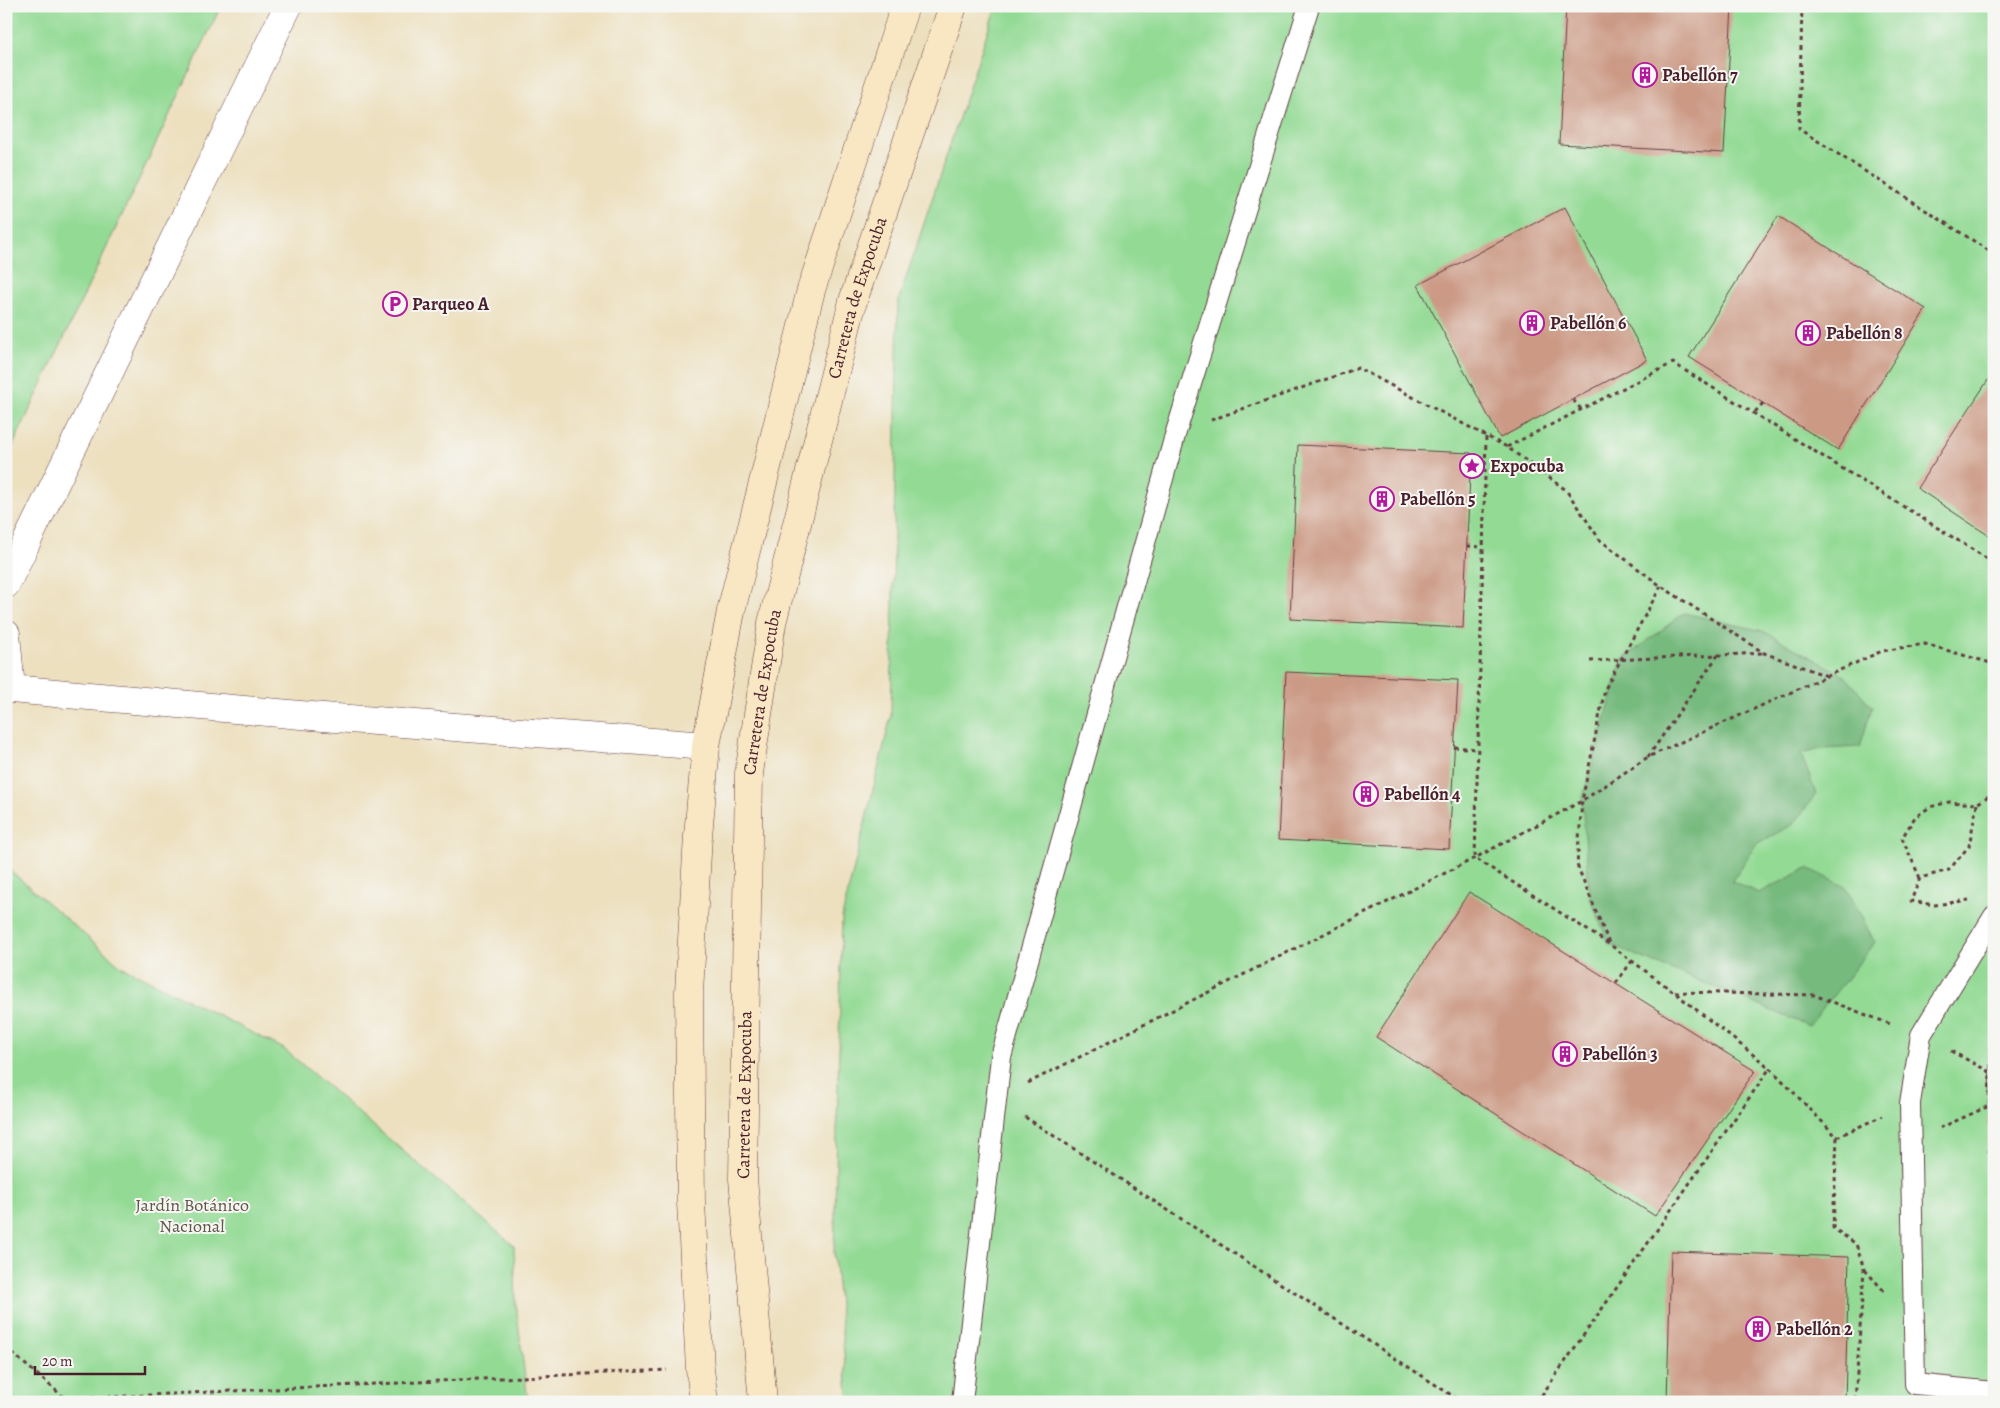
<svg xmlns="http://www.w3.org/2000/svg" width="2000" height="1408" viewBox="0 0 2000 1408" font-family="Alegreya,serif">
	<rect width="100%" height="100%" fill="#f6f6f2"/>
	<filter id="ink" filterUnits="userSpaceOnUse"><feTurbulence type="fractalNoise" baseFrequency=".02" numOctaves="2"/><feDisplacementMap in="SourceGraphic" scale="10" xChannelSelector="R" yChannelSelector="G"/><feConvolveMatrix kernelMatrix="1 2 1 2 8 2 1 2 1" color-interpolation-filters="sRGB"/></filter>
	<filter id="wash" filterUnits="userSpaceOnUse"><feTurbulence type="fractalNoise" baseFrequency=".0096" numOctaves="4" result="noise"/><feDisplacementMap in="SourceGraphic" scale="20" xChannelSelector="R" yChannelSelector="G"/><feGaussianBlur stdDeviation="1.12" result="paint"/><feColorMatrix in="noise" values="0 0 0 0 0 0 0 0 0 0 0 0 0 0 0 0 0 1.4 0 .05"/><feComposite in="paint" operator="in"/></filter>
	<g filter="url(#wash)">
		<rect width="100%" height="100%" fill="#ede0bf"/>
		<g fill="#93da94" stroke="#6e7c60">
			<path d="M6 6H221L6 460Z"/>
			<path d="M996 6H1994V1402H849L834 1255 842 917 891 716 898 302Z"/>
			<path d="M6 867 121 966 284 1049 514 1246 516 1305 528 1402H6Z"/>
		</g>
		<path fill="#76ba7e" stroke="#606c54" d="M1684 613 1763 631 1845 676 1872 707 1860 747 1821 749 1801 754 1816 794 1794 824 1756 844 1732 881 1759 893 1808 868 1846 887 1875 943 1809 1026 1609 944 1590 897 1582 801 1622 660Z"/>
		<g id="blocks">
			<g fill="#cb9984">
				<path d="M1566 6H1732L1724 153 1559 144Z"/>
				<path d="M1565 207 1647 360 1500 438 1418 285Z"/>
				<path d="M1778 216 1926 309 1838 450 1689 357Z"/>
				<path d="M1994 371V539L1917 488Z"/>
				<path d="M1298 445 1471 453 1463 628 1290 619Z"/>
				<path d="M1286 672 1458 680 1449 849 1278 840Z"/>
				<path d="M1469 892 1755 1071 1655 1216 1376 1037Z"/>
				<path d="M1990 1047 1994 1048V1152H1988Z"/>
				<path d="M1671 1251 1849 1257 1845 1402H1667Z"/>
			</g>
		</g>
	</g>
	<g filter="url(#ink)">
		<use href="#blocks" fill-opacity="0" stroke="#623c41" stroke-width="1"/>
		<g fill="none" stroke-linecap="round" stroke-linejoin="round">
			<defs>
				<g id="lane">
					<path d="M1994 916 1921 1035 1910 1103 1915 1384 1994 1392"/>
					<path d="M962 1402 1001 1057 1176 432 1309 6"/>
				</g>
				<g id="street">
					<path d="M6 584 288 6"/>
					<path d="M6 634 11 689 323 717 706 746"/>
				</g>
				<g id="secondary">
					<path d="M704 1402 700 1369 691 1203 689 992 698 836 706 746 731 611 811 290 905 6"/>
					<path id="s1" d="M763 1402 743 1179 749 773 772 623 853 301 953 6"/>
				</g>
			</defs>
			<use href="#lane" stroke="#623c41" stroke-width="22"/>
			<use href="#street" stroke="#623c41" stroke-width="29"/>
			<use href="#secondary" stroke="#623c41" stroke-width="29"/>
			<g stroke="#623c41" stroke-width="3" stroke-dasharray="4 4" stroke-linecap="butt">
				<path d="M1802 6 1799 129 1994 254"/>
				<path d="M1573 400 1581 409"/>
				<path d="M1755 412 1763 403"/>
				<path d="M1211 420 1358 368 1507 447 1566 490 1600 540 1661 586 1764 653 1827 676"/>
				<path d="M1486 437 1475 858 1609 944 1674 992 1770 1068 1837 1137 1833 1228 1856 1244 1864 1269 1855 1402"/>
				<path d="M1507 447 1673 363 1994 563"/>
				<path d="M1467 546 1483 547"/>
				<path d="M1590 661 1764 653"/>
				<path d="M1454 747 1477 749"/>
				<path d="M1648 757 1718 655"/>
				<path d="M1977 804 1969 846 1949 870 1920 878 1902 838 1915 817 1930 807 1949 802 1977 804 1994 792"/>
				<path d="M1920 878 1911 901 1935 905 1969 900"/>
				<path d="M1609 943 1577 865 1582 801 1605 689 1661 586"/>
				<path d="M1616 983 1632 961"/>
				<path d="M1675 992 1814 995 1893 1025"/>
				<path d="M1028 1083 1475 858 1582 801 1648 757 1882 651 1925 644 1994 664"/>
				<path d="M1025 1117 1462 1402"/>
				<path d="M1940 1128 1989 1106 1990 1072 1949 1050"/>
				<path d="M1837 1137 1882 1116"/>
				<path d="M1865 1270 1884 1291"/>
				<path d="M6 1348 66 1399 667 1370"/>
				<path d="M1537 1402 1770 1068"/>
			</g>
			<use href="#lane" stroke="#fff" stroke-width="20"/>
			<use href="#street" stroke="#fff" stroke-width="28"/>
			<use href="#secondary" stroke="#f9e7c3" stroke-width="28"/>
		</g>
	</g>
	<defs>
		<symbol id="building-ring" viewBox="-11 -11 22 22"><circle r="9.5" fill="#f6f6f2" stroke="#b5179e" stroke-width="1.5"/><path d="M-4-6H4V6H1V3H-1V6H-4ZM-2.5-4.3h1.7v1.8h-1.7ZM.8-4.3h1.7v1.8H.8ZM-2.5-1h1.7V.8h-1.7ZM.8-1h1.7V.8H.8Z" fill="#b5179e"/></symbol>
		<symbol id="parking-ring" viewBox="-11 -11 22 22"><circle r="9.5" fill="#f6f6f2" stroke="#b5179e" stroke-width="1.5"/><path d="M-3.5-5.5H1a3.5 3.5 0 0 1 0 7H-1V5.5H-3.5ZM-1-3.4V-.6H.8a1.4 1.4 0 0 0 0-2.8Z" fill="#b5179e"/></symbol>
		<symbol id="sight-ring" viewBox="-11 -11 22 22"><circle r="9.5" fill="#f6f6f2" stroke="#b5179e" stroke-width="1.5"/><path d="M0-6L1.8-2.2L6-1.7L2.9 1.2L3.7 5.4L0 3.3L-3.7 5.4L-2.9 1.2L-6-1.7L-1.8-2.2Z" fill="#b5179e"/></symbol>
	</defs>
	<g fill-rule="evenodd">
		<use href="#building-ring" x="1631" y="61" width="28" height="28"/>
		<use href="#parking-ring" x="381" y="290" width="28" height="28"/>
		<use href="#building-ring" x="1518" y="309" width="28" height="28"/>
		<use href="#building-ring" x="1794" y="319" width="28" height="28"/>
		<use href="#sight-ring" x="1458" y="452" width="28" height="28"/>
		<use href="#building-ring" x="1368" y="485" width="28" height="28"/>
		<use href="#building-ring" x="1352" y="780" width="28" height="28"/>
		<use href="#building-ring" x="1551" y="1040" width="28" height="28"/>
		<use href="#building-ring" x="1744" y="1315" width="28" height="28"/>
	</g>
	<g text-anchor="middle" stroke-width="4" stroke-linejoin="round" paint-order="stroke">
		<g font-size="18" font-weight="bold" fill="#4a1f2b" stroke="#f6f6f2" text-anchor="start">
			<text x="1662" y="81">Pabellón 7</text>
			<text x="412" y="310">Parqueo A</text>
			<text x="1550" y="329">Pabellón 6</text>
			<text x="1826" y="339">Pabellón 8</text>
			<text x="1490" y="472">Expocuba</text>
			<text x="1400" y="505">Pabellón 5</text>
			<text x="1384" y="800">Pabellón 4</text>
			<text x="1582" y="1060">Pabellón 3</text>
			<text x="1776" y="1335">Pabellón 2</text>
		</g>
		<g font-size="18" fill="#4a1f2b" stroke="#f6f6f2">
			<text dy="6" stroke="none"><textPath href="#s1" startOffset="1118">Carretera de Expocuba</textPath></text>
			<text dy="6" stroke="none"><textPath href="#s1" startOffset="712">Carretera de Expocuba</textPath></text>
			<text dy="6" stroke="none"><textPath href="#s1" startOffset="308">Carretera de Expocuba</textPath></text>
		</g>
		<g font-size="18" fill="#60574a" stroke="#f6f6f2">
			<text x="192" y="1211">Jardín Botánico<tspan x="192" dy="21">Nacional</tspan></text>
		</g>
	</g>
	<rect width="2000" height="1408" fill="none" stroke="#f6f6f2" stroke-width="25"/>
	<path d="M35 1366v8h110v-8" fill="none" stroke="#4a1f2b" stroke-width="2.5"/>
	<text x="42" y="1366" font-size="15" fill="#4a1f2b" stroke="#f6f6f2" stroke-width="4" paint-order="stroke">20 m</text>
</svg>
